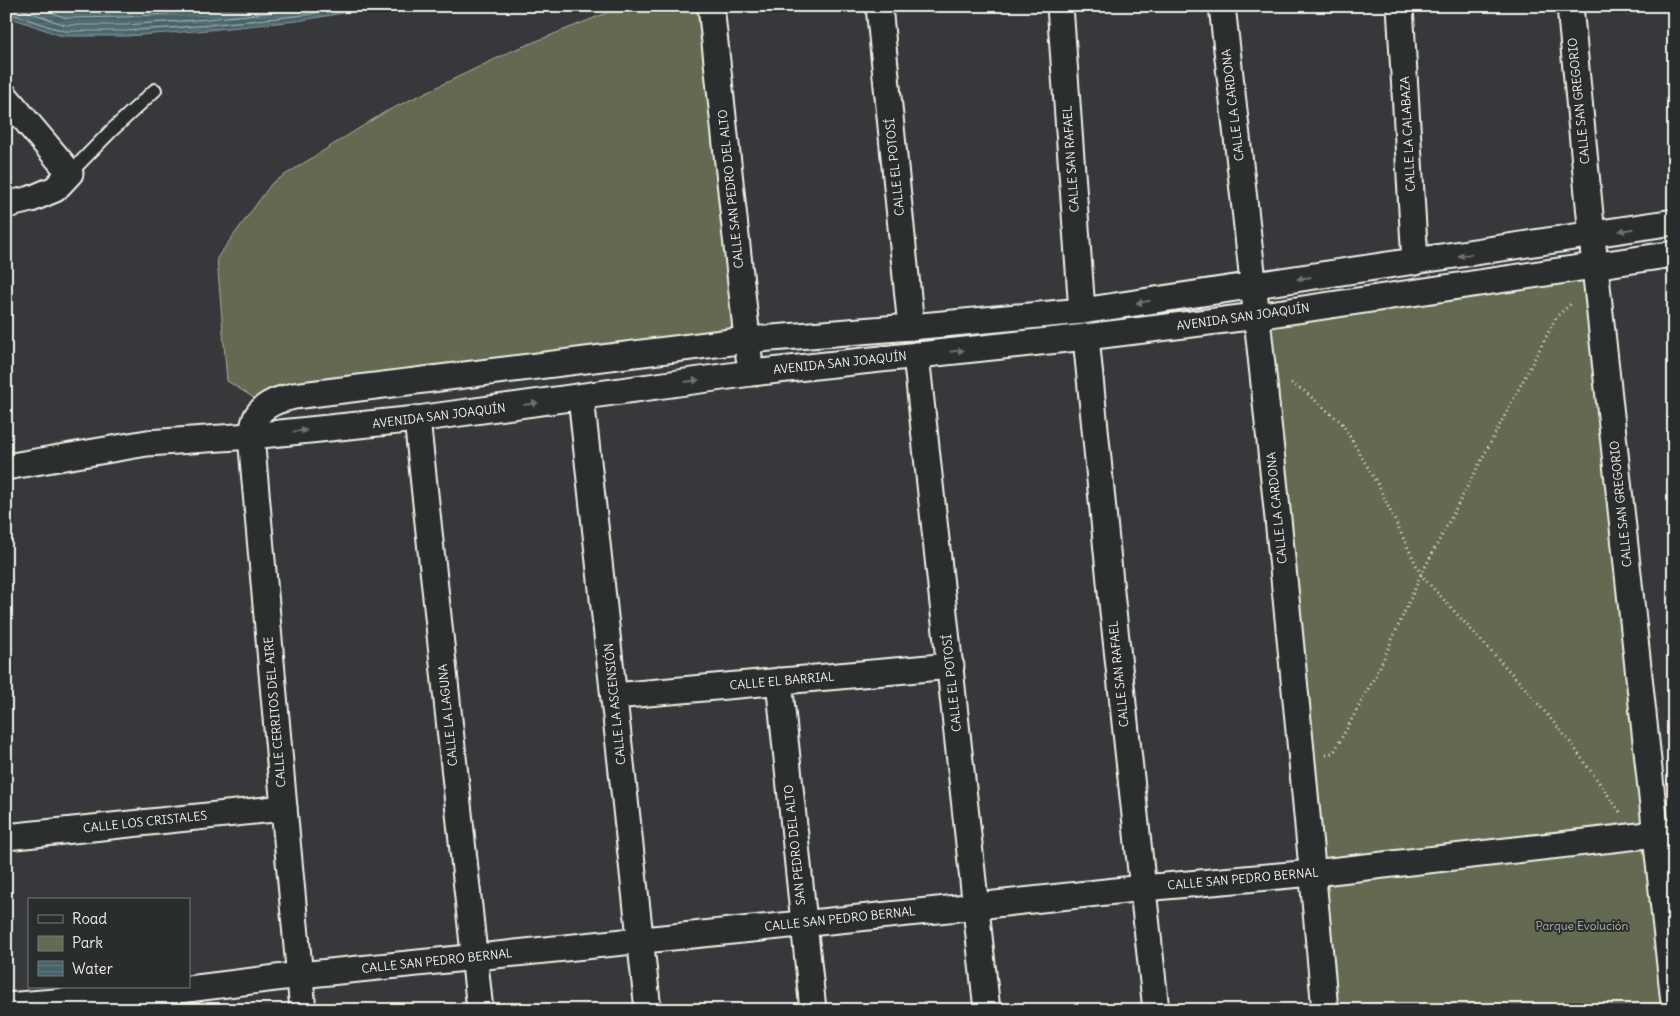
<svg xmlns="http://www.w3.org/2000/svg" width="1680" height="1016" viewBox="0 0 1680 1016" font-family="Delius,sans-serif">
	<defs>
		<pattern id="water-rules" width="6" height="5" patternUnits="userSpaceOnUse" patternTransform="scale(1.25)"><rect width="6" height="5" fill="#46636a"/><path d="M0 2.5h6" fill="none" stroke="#617a7f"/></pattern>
	</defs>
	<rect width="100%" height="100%" fill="#37383c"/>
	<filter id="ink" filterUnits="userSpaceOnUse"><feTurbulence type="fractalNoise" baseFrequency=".02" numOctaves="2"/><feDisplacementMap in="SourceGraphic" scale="10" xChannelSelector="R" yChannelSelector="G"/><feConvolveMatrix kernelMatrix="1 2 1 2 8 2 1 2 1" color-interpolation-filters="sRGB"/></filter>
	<g filter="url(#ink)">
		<g fill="#636b51" stroke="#acae9c">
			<path d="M624 6H711L747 340 267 406 227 381 217 258 272 183 385 112 514 50Z"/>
			<path d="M1595 267 1674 1010H1325L1257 316Z"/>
		</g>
		<path fill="url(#water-rules)" stroke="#8c9c9c" d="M6 6H383L297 21 209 30 126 36H62L6 16Z"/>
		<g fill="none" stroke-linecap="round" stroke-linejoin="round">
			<g stroke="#aeb8b6" stroke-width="1">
				<path d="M13 6 65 25H126L208 19 296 10 319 6"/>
				<path d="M35 6 66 18 126 17 260 6"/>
				<path d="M6 12 63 31H126L209 25 296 16 357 6"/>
			</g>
			<defs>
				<path id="service" d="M70 173 111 131 155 90"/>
				<g id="minor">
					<path d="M711 6 749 357"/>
					<path d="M879 6 911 327"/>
					<path d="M1060 6 1082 311"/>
					<path d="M1222 6C1261 340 1295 675 1325 1010"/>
					<path d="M1400 6 1415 262"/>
					<path d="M1570 6 1595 267 1674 1002"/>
					<path d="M6 97 70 173 55 189 31 199 6 205"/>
					<path d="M1086 337 1112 602 1156 1010"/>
					<path d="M916 355 987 1010"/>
					<path d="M581 397 648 1010"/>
					<path d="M417 419 480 1010"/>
					<path d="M6 467 147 443 251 436 417 419 751 373 1086 337 1257 316 1674 254"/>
					<path d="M779 681 813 1010"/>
					<path d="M614 696 951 666"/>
					<path d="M6 837 284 808"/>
					<path d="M6 1006 140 995 300 975 977 906 1143 888 1313 873 1674 832"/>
					<path d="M303 1010 284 808 251 436C253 430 254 421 257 416 265 403 281 399 294 396L747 340 911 327 1082 311 1674 222"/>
				</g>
			</defs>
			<use href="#service" stroke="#f4f1e8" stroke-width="16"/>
			<use href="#minor" stroke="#f4f1e8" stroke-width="29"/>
			<g stroke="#f4f1e8" stroke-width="3" stroke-dasharray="1 4" stroke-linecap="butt">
				<path d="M1291 383 1304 391 1342 423 1378 485 1421 575 1524 687 1570 742 1620 812"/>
				<path d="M1326 755 1334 752 1379 669 1421 575 1557 316 1572 303"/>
			</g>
			<use href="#service" stroke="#2a2d2e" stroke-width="12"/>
			<use href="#minor" stroke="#2a2d2e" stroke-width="25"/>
		</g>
		<defs><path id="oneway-solid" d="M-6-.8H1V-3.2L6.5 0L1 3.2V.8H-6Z" transform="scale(1.25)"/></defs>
		<g fill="#71726f">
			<use href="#oneway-solid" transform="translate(1626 230) rotate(171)"/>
			<use href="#oneway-solid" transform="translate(1465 255) rotate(172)"/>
			<use href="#oneway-solid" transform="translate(1304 278) rotate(172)"/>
			<use href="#oneway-solid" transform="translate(1143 302) rotate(171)"/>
			<use href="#oneway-solid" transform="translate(957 351) rotate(-6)"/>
			<use href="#oneway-solid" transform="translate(692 381) rotate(-8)"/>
			<use href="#oneway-solid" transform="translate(531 404) rotate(-8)"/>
			<use href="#oneway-solid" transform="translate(300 431) rotate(-6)"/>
		</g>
	</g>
	<g text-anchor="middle" stroke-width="4" stroke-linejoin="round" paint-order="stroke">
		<g font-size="12" fill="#f4f1e8" stroke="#2a2d2e">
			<text transform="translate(1579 101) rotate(-96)" y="4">CALLE SAN GREGORIO</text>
			<text transform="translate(1233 105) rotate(-97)" y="4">CALLE LA CARDONA</text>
			<text transform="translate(1408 134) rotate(-93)" y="4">CALLE LA CALABAZA</text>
			<text transform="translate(1071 159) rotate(-94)" y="4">CALLE SAN RAFAEL</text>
			<text transform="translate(895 167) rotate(-96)" y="4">CALLE EL POTOSÍ</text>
			<text transform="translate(731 189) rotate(-96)" y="4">CALLE SAN PEDRO DEL ALTO</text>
			<text transform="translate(1243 317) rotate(-8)" y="4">AVENIDA SAN JOAQUÍN</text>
			<text transform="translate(840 363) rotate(-6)" y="4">AVENIDA SAN JOAQUÍN</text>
			<text transform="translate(439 416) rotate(-7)" y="4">AVENIDA SAN JOAQUÍN</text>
			<text transform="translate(1621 504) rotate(-96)" y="4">CALLE SAN GREGORIO</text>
			<text transform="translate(1277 508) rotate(-96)" y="4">CALLE LA CARDONA</text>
			<text transform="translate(1119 674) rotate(-96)" y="4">CALLE SAN RAFAEL</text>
			<text transform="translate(782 681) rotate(-5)" y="4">CALLE EL BARRIAL</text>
			<text transform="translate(952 683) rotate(-96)" y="4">CALLE EL POTOSÍ</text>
			<text transform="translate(615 704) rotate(-96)" y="4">CALLE LA ASCENSIÓN</text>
			<text transform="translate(275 712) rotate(-95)" y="4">CALLE CERRITOS DEL AIRE</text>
			<text transform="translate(448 715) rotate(-96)" y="4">CALLE LA LAGUNA</text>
			<text transform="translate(145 822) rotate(-6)" y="4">CALLE LOS CRISTALES</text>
			<text transform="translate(795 845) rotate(-96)" y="4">SAN PEDRO DEL ALTO</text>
			<text transform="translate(1243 879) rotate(-5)" y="4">CALLE SAN PEDRO BERNAL</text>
			<text transform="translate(840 919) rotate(-6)" y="4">CALLE SAN PEDRO BERNAL</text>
			<text transform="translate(437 961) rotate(-6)" y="4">CALLE SAN PEDRO BERNAL</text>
		</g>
		<g font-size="12" fill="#b3b5a4" stroke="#2a2d2e">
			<text x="1582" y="930">Parque Evolución</text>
		</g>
	</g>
	<rect width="1680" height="1016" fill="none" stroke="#2a2d2e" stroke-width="25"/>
	<rect x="12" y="12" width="1655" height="991" fill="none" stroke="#f4f1e8" stroke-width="2" filter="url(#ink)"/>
	<rect x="28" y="898" width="162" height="90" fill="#2a2d2e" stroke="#7b7b78"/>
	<rect x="38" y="915" width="25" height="8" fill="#2a2d2e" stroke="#7b7b78"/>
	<text x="72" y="924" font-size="15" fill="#f4f1e8">Road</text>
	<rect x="38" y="936" width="25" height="15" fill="#636b51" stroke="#7b7b78"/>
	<text x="72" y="948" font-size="15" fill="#f4f1e8">Park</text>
	<rect x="38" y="961" width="25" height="15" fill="url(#water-rules)" stroke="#7b7b78"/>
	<text x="72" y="974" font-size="15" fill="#f4f1e8">Water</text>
</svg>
